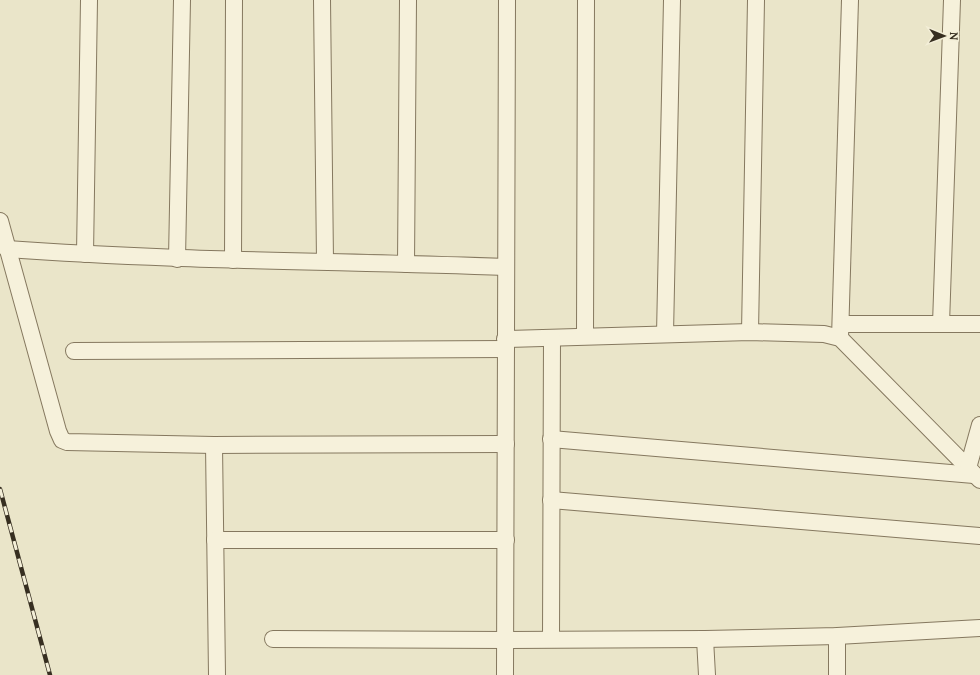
<svg xmlns="http://www.w3.org/2000/svg" width="980" height="675" viewBox="0 0 980 675" font-family="Lora,serif">
	<rect width="100%" height="100%" fill="#eae5c9"/>
	<g fill="none" stroke-linecap="round" stroke-linejoin="round">
		<defs>
			<g id="street">
				<path d="M322 0 325 261"/>
				<path d="M0 221 58 431 62 440 67 442 214 445 506 444"/>
				<path d="M7 249C173 261 340 261 506 267"/>
				<path d="M85 254 89 0"/>
				<path d="M177 259 182 0"/>
				<path d="M233 260 234 0"/>
				<path d="M406 264 408 0"/>
				<path d="M841 324H980"/>
				<path d="M941 324 952 0"/>
				<path d="M750 332 756 0"/>
				<path d="M665 334 672 0"/>
				<path d="M585 336 586 0"/>
				<path d="M840 338 850 0"/>
				<path d="M505 339 750 332 824 334 840 338 980 480"/>
				<path d="M74 351 506 349"/>
				<path d="M551 439 974 475"/>
				<path d="M214 445 217 675"/>
				<path d="M968 468 980 425"/>
				<path d="M551 500 980 536"/>
				<path d="M215 540H506"/>
				<path d="M273 639 505 640 705 639 837 636 980 628"/>
				<path d="M551 639 552 338"/>
				<path d="M705 639 707 675"/>
				<path d="M505 675 507 0"/>
				<path d="M837 675V636"/>
			</g>
		</defs>
		<use href="#street" stroke="#85785f" stroke-width="18"/>
		<use href="#street" stroke="#f6f1db" stroke-width="16"/>
		<defs>
			<path id="rail" d="M0 489 50 675"/>
		</defs>
		<use href="#rail" stroke="#372f21" stroke-width="4.5"/>
		<use href="#rail" stroke="#f3eed7" stroke-width="3" stroke-dasharray="9" stroke-linecap="butt"/>
	</g>
	<g transform="translate(944 36) rotate(91)" stroke="#f3eed7" stroke-width="3" paint-order="stroke">
	<path d="M0-3L7 15L0 10L-7 15Z" fill="#372f21"/>
	<text y="-6" font-size="11" font-weight="bold" text-anchor="middle" fill="#372f21">N</text>
	</g>
</svg>
